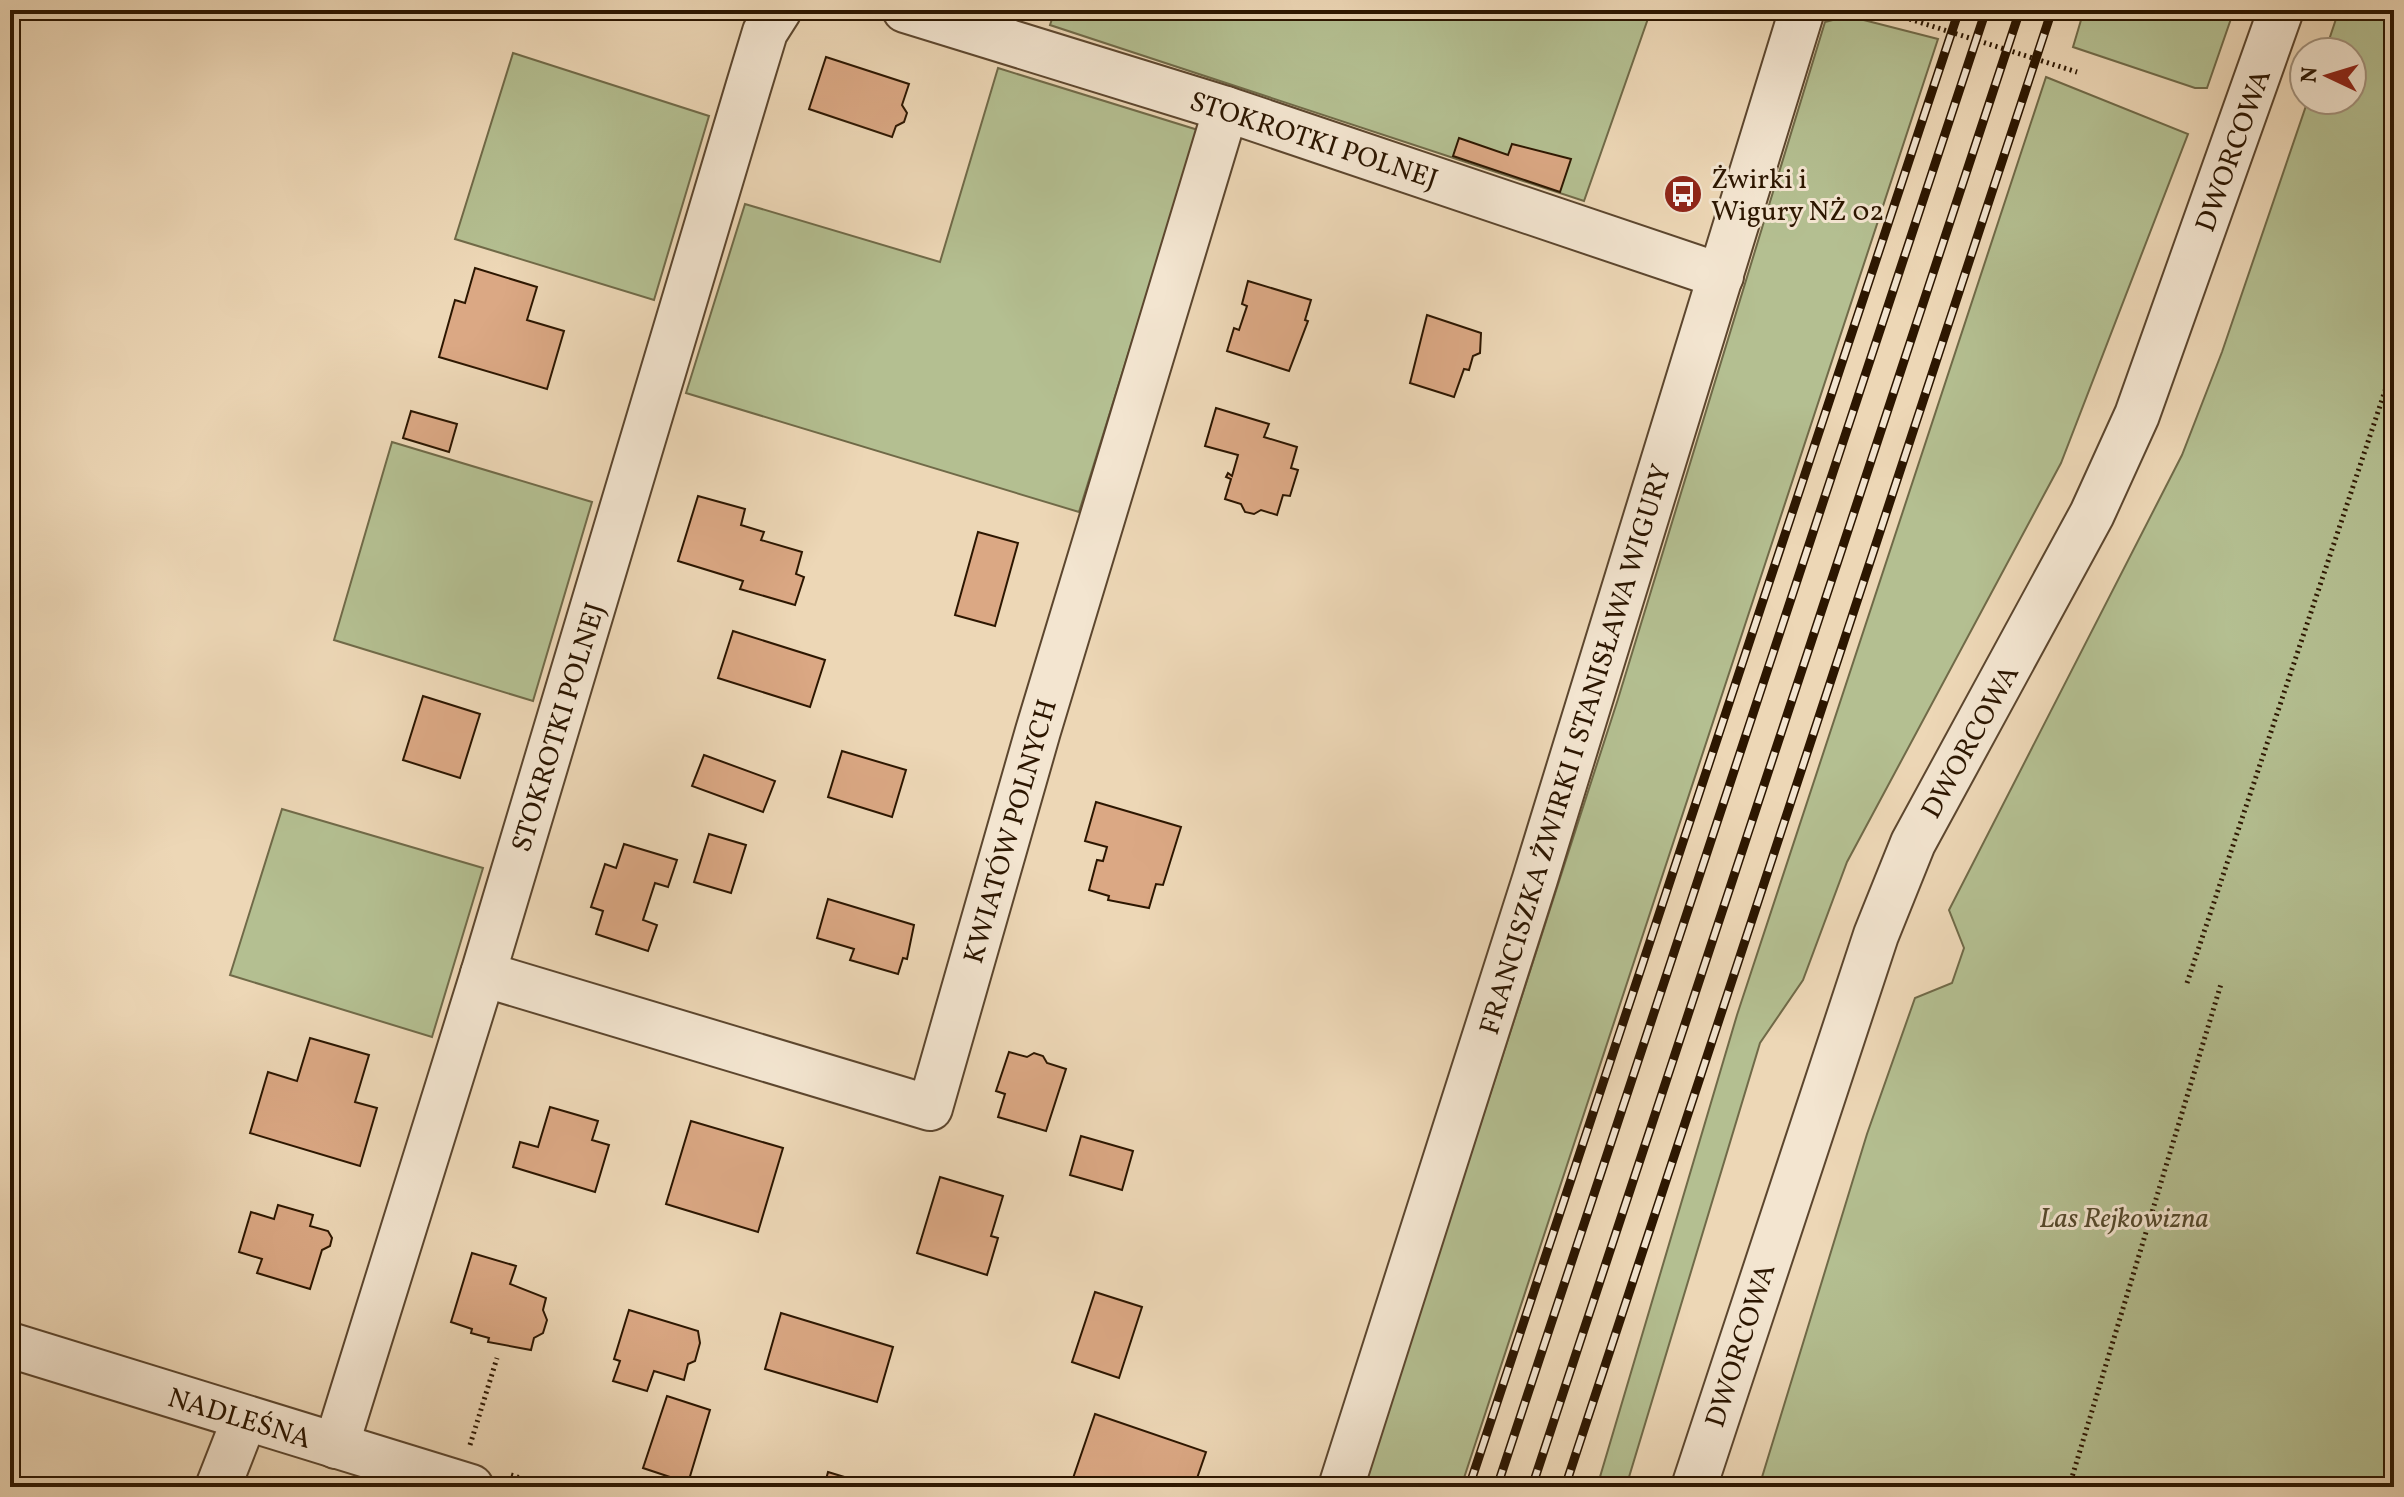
<svg xmlns="http://www.w3.org/2000/svg" width="2404" height="1497" viewBox="0 0 2404 1497" font-family="Vollkorn,serif">
	<rect width="100%" height="100%" fill="#edd7b6"/>
	<filter id="stains"><feTurbulence type="fractalNoise" baseFrequency=".0025" numOctaves="4"/><feColorMatrix values="0 0 0 0 .2 0 0 0 0 .09 0 0 0 0 .02 0 0 0 .5 -.17"/></filter>
	<radialGradient id="worn" r=".72"><stop offset=".6" stop-color="#630" stop-opacity="0"/><stop offset="1" stop-color="#630" stop-opacity=".3"/></radialGradient>
	<g fill="#b4bf91" stroke="#706a48" stroke-width="2">
		<path d="M1055 10H1651L1584 201 1050 25Z"/>
		<path d="M2084 10H2234L2207 88H2195L2073 47Z"/>
		<path d="M2339 10H2394V1487H1759L1867 1134 1915 998 1952 983 1964 948 1949 910 2182 455 2222 352 2308 100H2352V52H2325Z"/>
		<path d="M1848 16 1938 39 1461 1487H1363L1618 699 1825 22Z"/>
		<path d="M513 53 709 116 654 300 455 239Z"/>
		<path d="M998 68 1198 130 1079 512 686 393 745 204 940 262Z"/>
		<path d="M2046 77 2188 134 2061 463 1847 862 1803 980 1760 1043 1626 1487H1597L1737 1015Z"/>
		<path d="M392 442 592 502 533 701 334 640Z"/>
		<path d="M282 809 483 868 432 1037 230 975Z"/>
	</g>
	<g fill="#dba884" stroke="#2c1600" stroke-width="2">
		<path d="M826 57 909 84 902 105 907 113 904 122 896 126 892 137 809 109Z"/>
		<path d="M1459 138 1508 155 1512 144 1571 159 1560 192 1453 156Z"/>
		<path d="M475 268 537 287 527 320 564 331 547 389 439 357 455 300 465 303Z"/>
		<path d="M1248 281 1311 300 1305 320 1308 321 1289 371 1227 351 1234 328 1239 330 1247 306 1242 304Z"/>
		<path d="M1427 315 1481 333 1480 353 1473 356 1469 370 1464 369 1454 397 1410 383Z"/>
		<path d="M1216 408 1269 424 1264 437 1297 447 1291 468 1298 470 1290 496 1283 495 1277 515 1261 510 1254 514 1245 512 1241 504 1225 499 1231 479 1226 477 1228 473 1232 476 1238 455 1205 446Z"/>
		<path d="M411 411 457 424 449 452 403 438Z"/>
		<path d="M698 496 745 509 741 525 764 532 761 540 802 552 796 574 804 577 795 605 740 589 743 581 678 561Z"/>
		<path d="M978 532 1018 543 995 626 955 615Z"/>
		<path d="M733 631 825 660 810 707 718 678Z"/>
		<path d="M423 696 480 714 460 778 403 760Z"/>
		<path d="M842 751 906 770 892 817 828 797Z"/>
		<path d="M704 755 775 781 763 812 692 786Z"/>
		<path d="M1096 802 1181 827 1163 885 1156 884 1149 908 1108 900 1109 896 1089 890 1097 860 1103 861 1107 847 1085 841Z"/>
		<path d="M709 834 746 845 731 893 694 882Z"/>
		<path d="M624 844 677 860 668 887 655 883 643 920 657 925 648 951 596 934 603 911 591 907 605 864 616 868Z"/>
		<path d="M828 899 914 925 907 959 903 958 898 974 850 960 854 949 817 938Z"/>
		<path d="M310 1038 369 1055 355 1102 377 1108 360 1166 250 1133 268 1072 297 1081Z"/>
		<path d="M1009 1052 1027 1057 1034 1053 1043 1056 1047 1063 1066 1069 1046 1131 998 1117 1005 1094 996 1091Z"/>
		<path d="M550 1107 598 1121 592 1140 609 1145 595 1192 513 1167 520 1142 538 1147Z"/>
		<path d="M691 1121 783 1148 758 1232 666 1204Z"/>
		<path d="M1081 1136 1133 1151 1122 1190 1070 1175Z"/>
		<path d="M940 1177 1003 1196 991 1236 998 1238 987 1275 917 1253Z"/>
		<path d="M278 1205 313 1215 310 1226 328 1231 332 1238 330 1246 322 1250 310 1289 257 1273 262 1259 239 1252 251 1212 274 1219Z"/>
		<path d="M472 1253 516 1266 510 1284 546 1298 543 1310 547 1320 543 1333 534 1338 531 1350 488 1342 489 1338 471 1333 472 1329 451 1322Z"/>
		<path d="M1095 1292 1142 1307 1119 1378 1072 1362Z"/>
		<path d="M629 1310 698 1331 700 1343 695 1361 688 1364 684 1380 654 1371 647 1391 613 1381 620 1361 614 1359Z"/>
		<path d="M781 1313 893 1347 877 1402 765 1369Z"/>
		<path d="M667 1396 710 1410 688 1483 643 1468Z"/>
		<path d="M1095 1414 1206 1452 1194 1487H1070Z"/>
		<path d="M828 1472 864 1483 863 1487H824Z"/>
	</g>
	<g fill="none" stroke-linecap="round" stroke-linejoin="round">
		<defs>
			<g id="minor">
				<path d="M905 10 1226 109 1721 276"/>
				<path d="M483 974 930 1108 1038 731 1226 109"/>
				<path d="M10 1345 471 1487"/>
				<path d="M336 1446 483 974 748 88 765 32 779 10"/>
				<path d="M218 1487 245 1418"/>
				<path d="M1341 1487 1535 879 1802 10"/>
				<path d="M1694 1487 1876 935 1913 843 2092 514 2137 415 2281 10"/>
			</g>
		</defs>
		<use href="#minor" stroke="#5c462e" stroke-width="48"/>
		<g stroke="#2c1600" stroke-width="5" stroke-dasharray="2 4" stroke-linecap="butt">
			<path d="M1881 10 2077 72"/>
			<path d="M2187 983 2394 364"/>
			<path d="M470 1445 497 1358"/>
			<path d="M511 1475 550 1487"/>
			<path d="M2069 1487 2221 984"/>
		</g>
		<use href="#minor" stroke="#f3e5d0" stroke-width="44"/>
		<defs>
			<g id="rail">
				<path d="M1469 1487 1959 10"/>
				<path d="M1497 1487 1986 10"/>
				<path d="M1532 1487 2020 10"/>
				<path d="M1565 1487 2052 10"/>
			</g>
		</defs>
		<use href="#rail" stroke="#2c1600" stroke-width="9"/>
		<use href="#rail" stroke="#f3e5d0" stroke-width="6" stroke-dasharray="18" stroke-linecap="butt"/>
	</g>
	<defs>
		<symbol id="bus-disc" viewBox="-11 -11 22 22"><circle r="9.5" fill="#8f2418" stroke="#f3e5d0"/><path d="M-5-6H5V4H4V6H2V4H-2V6H-4V4H-5ZM-3.5-4V0h7V-4ZM-3.5 1.2v1.5H-2V1.2ZM2 1.2v1.5H3.5V1.2Z" fill="#fff"/></symbol>
	</defs>
	<g fill-rule="evenodd">
		<use href="#bus-disc" x="1661" y="172" width="44" height="44"/>
	</g>
	<g text-anchor="middle" stroke-width="6" stroke-linejoin="round" paint-order="stroke">
		<g font-size="28" fill="#2c1600" stroke="#f3e5d0">
			<text transform="translate(1314 139) rotate(18)" y="10">STOKROTKI POLNEJ</text>
			<text transform="translate(2232 150) rotate(-70)" y="10">DWORCOWA</text>
			<text transform="translate(557 727) rotate(-73)" y="10">STOKROTKI POLNEJ</text>
			<text transform="translate(1969 741) rotate(-61)" y="10">DWORCOWA</text>
			<text transform="translate(1574 749) rotate(-73)" y="10">FRANCISZKA ŻWIRKI I STANISŁAWA WIGURY</text>
			<text transform="translate(1009 831) rotate(-74)" y="10">KWIATÓW POLNYCH</text>
			<text transform="translate(1739 1345) rotate(-72)" y="10">DWORCOWA</text>
			<text transform="translate(240 1417) rotate(17)" y="10">NADLEŚNA</text>
		</g>
		<g font-size="28" fill="#2c1600" stroke="#f3e5d0" text-anchor="start">
			<text x="1711" y="188">Żwirki i<tspan x="1711" dy="32">Wigury NŻ 02</tspan></text>
		</g>
		<g font-size="28" font-style="italic" fill="#55492c" stroke="#f3e5d0">
			<text x="2124" y="1227">Las Rejkowizna</text>
		</g>
	</g>
	<rect width="2404" height="1497" fill="none" stroke="#edd7b6" stroke-width="40"/>
	<rect x="12" y="12" width="2380" height="1473" fill="none" stroke="#2c1600" stroke-width="4"/>
	<rect x="20" y="20" width="2364" height="1457" fill="none" stroke="#2c1600" stroke-width="2"/>
	<g transform="translate(2328 76) rotate(274)"><circle r="38" fill="#f3e5d0" stroke="#a3927d" stroke-width="2"/>
	<path d="M0-6L14 30L0 20L-14 30Z" fill="#8f2418"/>
	<text y="-12" font-size="22" font-weight="bold" text-anchor="middle" fill="#2c1600">N</text>
	</g>
	<rect width="100%" height="100%" filter="url(#stains)"/>
	<rect width="100%" height="100%" fill="url(#worn)"/>
</svg>
